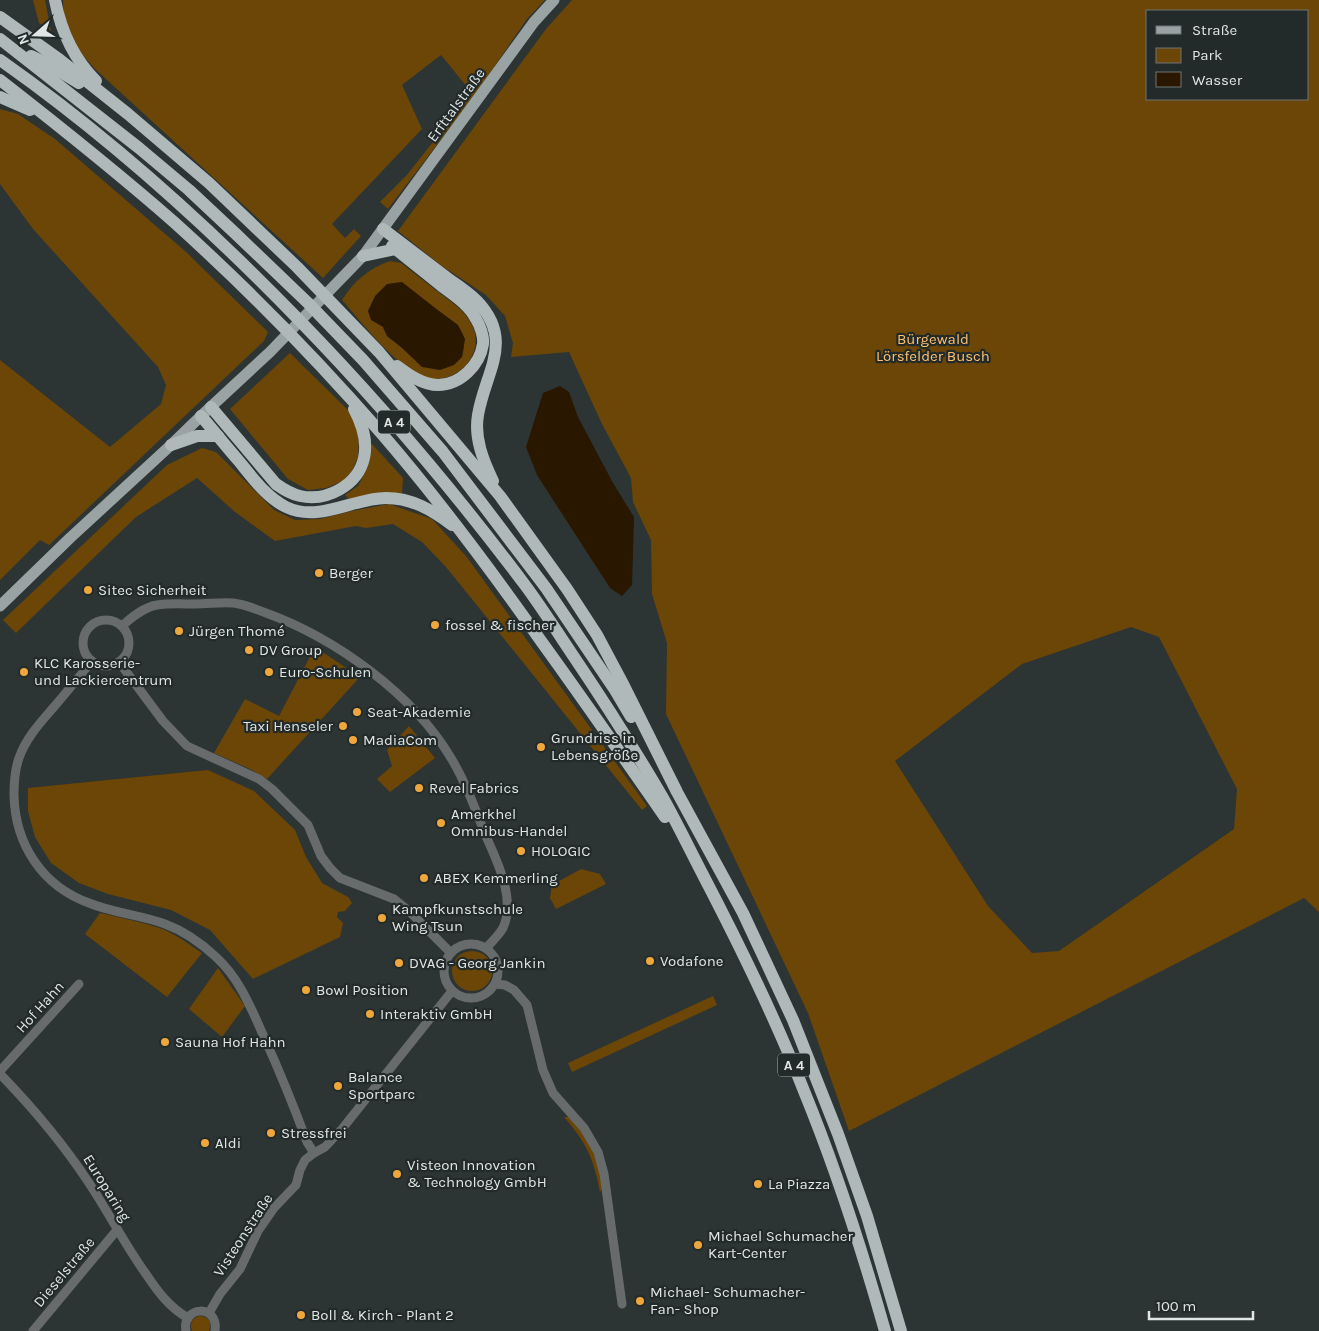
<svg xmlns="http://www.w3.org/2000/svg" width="1319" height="1331" viewBox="0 0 1319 1331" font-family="Karla,sans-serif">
	<rect width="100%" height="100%" fill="#2c3434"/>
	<g fill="#6c4606" fill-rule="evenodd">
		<path d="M33 0H45L51 31 39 23Z"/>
		<path d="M63 0H545L527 19 474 96 388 209 380 202 406 176 472 93 441 55 402 85 422 129 332 224 345 238 354 229 361 236 323 278 95 69 78 50 64 18Z"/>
		<path d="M572 0H1319V912L1304 898 849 1131 808 1013 666 714 667 643 652 594 651 540 633 502 631 478 602 424 569 352 511 357 513 343 505 316 486 295 442 266 398 231 546 29ZM1148 11H1308V99H1148ZM1131 627 1159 637 1237 789 1234 829 1059 951 1032 953 988 906 895 761 1022 664Z"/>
		<path d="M0 109 18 114 55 139 185 251 268 332 264 341 49 545 40 540 0 580V360L110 447 161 404 166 385 158 367 33 229 0 184Z"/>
		<path d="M390 261 401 263C413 272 425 282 437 291 450 301 465 310 472 325 488 358 449 391 418 375 392 361 362 323 342 300 353 282 369 268 390 261ZM439 311C459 326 469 330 462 357L401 347 387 336 383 327Z"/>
		<path d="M290 353 351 413 359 435 358 457 352 471 343 481 326 488 308 490 288 479 230 409Z"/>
		<path d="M372 444 403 478 402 494 350 500 345 495 358 486 368 467Z"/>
		<path d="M202 448 216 452 274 510 295 520 320 519 352 511 389 504 432 519 466 556 647 806 642 810 446 567 422 542 393 524 366 528 356 526 275 541 235 512 197 478 136 517 16 633 3 620 167 465Z"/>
		<path d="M315 647 360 677 267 779 252 770 214 753 245 699 279 716Z"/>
		<path d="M409 726 435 758 390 792 377 779 392 766 387 750Z"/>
		<path d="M208 770 254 791 295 830 306 857 322 883 348 897 352 903 345 911 338 912 337 917 343 923 340 937 253 979 210 930 171 910 108 894 79 883 51 863 35 837 28 811V788Z"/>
		<path d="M581 869 600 874 606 884 556 909 550 898 552 885Z"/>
		<path d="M100 913C121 918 144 922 165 930 178 936 190 945 202 953L167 997 85 934Z"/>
		<circle cx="472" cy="971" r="20"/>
		<path d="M218 968 245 1006 222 1037 189 1009Z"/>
		<path d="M713 996 717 1005 572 1072 568 1063Z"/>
		<path d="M564 1117H570C589 1138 598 1158 603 1187L600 1192C594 1159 586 1142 564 1117Z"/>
		<path d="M199 1316C208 1316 213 1322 209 1331H192C189 1324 192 1318 199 1316Z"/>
	</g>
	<g fill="#291700">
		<path d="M402 282 439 311 458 325 465 339 462 357 454 365 440 370 422 367 401 347 387 336 383 327 371 320 368 311 375 296 387 284Z"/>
		<path d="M560 386 569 392 578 417 613 483 634 517 632 585 622 596 610 588 537 475 526 447 543 393Z"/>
	</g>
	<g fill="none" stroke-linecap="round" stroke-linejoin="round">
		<g stroke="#676b6b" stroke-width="9">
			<circle cx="106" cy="643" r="23"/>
			<path d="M122 626C132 617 144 607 157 605 170 603 183 604 195 604 208 604 221 602 233 603 244 604 256 609 266 613 335 638 413 694 451 758 465 781 475 808 485 834 497 861 516 898 503 928 499 935 492 942 486 948"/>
			<path d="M92 661C79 677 66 693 53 708 40 723 26 738 19 758 15 769 14 783 14 795 15 844 42 886 89 903 113 913 141 915 165 924 184 931 201 943 216 957 240 979 251 1008 264 1037 280 1072 294 1107 307 1142L314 1153"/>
			<path d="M119 662 163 721 187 746 259 779 272 789 308 825 321 856 330 868 340 878 394 899 410 912 451 953"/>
			<circle cx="471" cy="971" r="27"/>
			<path d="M495 984 505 985 514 990 527 1005 543 1070 553 1093 584 1128 598 1152 604 1174 622 1304"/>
			<path d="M0 1071 79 984"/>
			<path d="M0 1074C34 1109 62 1142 89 1183 109 1213 125 1245 146 1274 158 1292 169 1307 188 1318"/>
			<path d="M209 1313 220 1294 240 1269 258 1231 274 1208 296 1185 300 1170 305 1160 314 1153 325 1147 342 1129 452 991"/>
			<path d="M33 1331 117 1230"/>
			<path d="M186 1331C181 1306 219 1303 215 1331"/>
		</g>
		<path stroke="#9aa3a3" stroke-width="11" d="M0 606 70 538 171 445 201 416 270 352 363 256 534 22 554 0"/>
		<g stroke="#afb9b9" stroke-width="12">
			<path d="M55 0C61 31 74 59 96 81"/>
			<path d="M0 17 60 60 128 114 209 183 297 267 379 352 500 496 567 589 597 635 622 682 677 792 743 913 793 1020 838 1134 867 1216 901 1331"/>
			<path d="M0 39 139 148 189 190 237 235 308 303 363 360 443 452 546 588 615 690 631 717"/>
			<path d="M31 56 46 63 79 83"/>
			<path d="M0 60C108 136 207 225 299 320 380 403 455 492 525 585 542 608 558 633 574 657 605 703 635 750 663 798 677 823 690 850 703 875 740 946 775 1017 804 1091 836 1169 862 1250 885 1331"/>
			<path d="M0 80C59 126 118 173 175 223 248 289 318 360 382 434 439 500 491 570 541 641 583 699 624 758 665 817"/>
			<path d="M0 97 30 110"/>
			<path d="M383 229C405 246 428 263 450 280 459 286 469 293 477 301 515 341 485 372 478 415 474 438 483 460 493 481"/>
			<path d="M392 246C409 260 426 273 443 287 455 296 469 305 476 319 480 325 484 337 483 344 480 365 460 385 438 385 423 385 409 375 397 366"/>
			<path d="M363 256 396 249"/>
			<path d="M211 407 276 484C283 489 291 494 300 496 327 502 358 485 364 458 368 440 362 424 354 409"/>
			<path d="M201 416C213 430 225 445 238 460 252 477 266 497 286 507 319 523 353 498 386 498 412 498 432 510 452 525"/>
			<path d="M171 445 197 436H218"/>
		</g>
	</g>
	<g fill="#efa73d" stroke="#222a2a" stroke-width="2">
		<circle cx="319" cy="573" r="5"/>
		<circle cx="88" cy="590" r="5"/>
		<circle cx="435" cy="625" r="5"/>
		<circle cx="179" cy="631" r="5"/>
		<circle cx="249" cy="650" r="5"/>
		<circle cx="24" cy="672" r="5"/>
		<circle cx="269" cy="672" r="5"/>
		<circle cx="357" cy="712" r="5"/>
		<circle cx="343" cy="726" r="5"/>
		<circle cx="353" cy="740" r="5"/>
		<circle cx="541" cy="747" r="5"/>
		<circle cx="419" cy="788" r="5"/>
		<circle cx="441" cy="823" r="5"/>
		<circle cx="521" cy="851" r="5"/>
		<circle cx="424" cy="878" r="5"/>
		<circle cx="382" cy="918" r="5"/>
		<circle cx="650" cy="961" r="5"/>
		<circle cx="399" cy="963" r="5"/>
		<circle cx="306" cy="990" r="5"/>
		<circle cx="370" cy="1014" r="5"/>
		<circle cx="165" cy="1042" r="5"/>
		<circle cx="338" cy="1086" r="5"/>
		<circle cx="271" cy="1133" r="5"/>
		<circle cx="205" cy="1143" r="5"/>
		<circle cx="397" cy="1174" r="5"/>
		<circle cx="758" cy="1184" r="5"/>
		<circle cx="698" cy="1245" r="5"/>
		<circle cx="640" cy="1301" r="5"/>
		<circle cx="301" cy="1315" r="5"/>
	</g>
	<g text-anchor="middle" stroke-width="4.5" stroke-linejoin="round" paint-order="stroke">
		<g fill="#222a2a" stroke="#a7adad" stroke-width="1">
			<rect x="378" y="410.5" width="32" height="23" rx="4"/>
			<rect x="778" y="1053.5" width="32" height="23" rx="4"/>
		</g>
		<g font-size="14" font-weight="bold" fill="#e0e5e5">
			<text x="394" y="427">A 4</text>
			<text x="794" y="1070">A 4</text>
		</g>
		<g font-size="15" fill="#e0e5e5" stroke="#222a2a">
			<text transform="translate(456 105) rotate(-54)" y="5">Erfttalstraße</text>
			<text transform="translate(40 1007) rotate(-48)" y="5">Hof Hahn</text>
			<text transform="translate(107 1188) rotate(58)" y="5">Europaring</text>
			<text transform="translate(243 1235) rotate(-57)" y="5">Visteonstraße</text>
			<text transform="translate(64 1272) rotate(-50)" y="5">Dieselstraße</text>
		</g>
		<g font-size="15" fill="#fec06e" stroke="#222a2a">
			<text x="933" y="344">Bürgewald<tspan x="933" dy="17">Lörsfelder Busch</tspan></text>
		</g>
		<g font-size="15" fill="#e0e5e5" stroke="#222a2a" text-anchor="start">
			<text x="329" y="578">Berger</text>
			<text x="98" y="595">Sitec Sicherheit</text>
			<text x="445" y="630">fossel &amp; fischer</text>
			<text x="189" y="636">Jürgen Thomé</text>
			<text x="259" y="655">DV Group</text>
			<text x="34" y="668">KLC Karosserie-<tspan x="34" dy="17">und Lackiercentrum</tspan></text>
			<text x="279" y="677">Euro-Schulen</text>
			<text x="367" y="717">Seat-Akademie</text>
			<text x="333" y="731" text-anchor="end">Taxi Henseler</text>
			<text x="551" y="743">Grundriss in<tspan x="551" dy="17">Lebensgröße</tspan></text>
			<text x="363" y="745">MadiaCom</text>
			<text x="429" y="793">Revel Fabrics</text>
			<text x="451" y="819">Amerkhel<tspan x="451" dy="17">Omnibus-Handel</tspan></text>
			<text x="531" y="856">HOLOGIC</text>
			<text x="434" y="883">ABEX Kemmerling</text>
			<text x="392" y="914">Kampfkunstschule<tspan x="392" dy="17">Wing Tsun</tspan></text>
			<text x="660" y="966">Vodafone</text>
			<text x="409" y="968">DVAG - Georg Jankin</text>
			<text x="316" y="995">Bowl Position</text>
			<text x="380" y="1019">Interaktiv GmbH</text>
			<text x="175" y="1047">Sauna Hof Hahn</text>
			<text x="348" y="1082">Balance<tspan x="348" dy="17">Sportparc</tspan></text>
			<text x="281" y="1138">Stressfrei</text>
			<text x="215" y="1148">Aldi</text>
			<text x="407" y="1170">Visteon Innovation<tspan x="407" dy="17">&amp; Technology GmbH</tspan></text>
			<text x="768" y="1189">La Piazza</text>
			<text x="708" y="1241">Michael Schumacher<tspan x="708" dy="17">Kart-Center</tspan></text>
			<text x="650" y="1297">Michael- Schumacher-<tspan x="650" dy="17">Fan- Shop</tspan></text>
			<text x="311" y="1320">Boll &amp; Kirch - Plant 2</text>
		</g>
	</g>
	<rect x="1146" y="10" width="162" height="90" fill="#222a2a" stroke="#6e7575"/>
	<rect x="1156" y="26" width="25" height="8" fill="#9aa3a3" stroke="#6e7575"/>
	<text x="1192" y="35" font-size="15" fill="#e0e5e5">Straße</text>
	<rect x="1156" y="48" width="25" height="15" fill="#6c4606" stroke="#6e7575"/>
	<text x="1192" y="60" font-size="15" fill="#e0e5e5">Park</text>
	<rect x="1156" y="72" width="25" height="15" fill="#291700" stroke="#6e7575"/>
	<text x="1192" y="85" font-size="15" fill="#e0e5e5">Wasser</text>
	<g transform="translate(35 35) rotate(250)" stroke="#222a2a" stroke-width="4" paint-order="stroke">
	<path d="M0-4L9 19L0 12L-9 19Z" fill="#e0e5e5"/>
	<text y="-8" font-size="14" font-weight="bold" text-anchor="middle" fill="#e0e5e5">N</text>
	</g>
	<path d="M1149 1311v8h104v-8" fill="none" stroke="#e0e5e5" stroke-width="2.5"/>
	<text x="1156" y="1311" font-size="15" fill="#e0e5e5" stroke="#222a2a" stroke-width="4" paint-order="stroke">100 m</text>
</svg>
